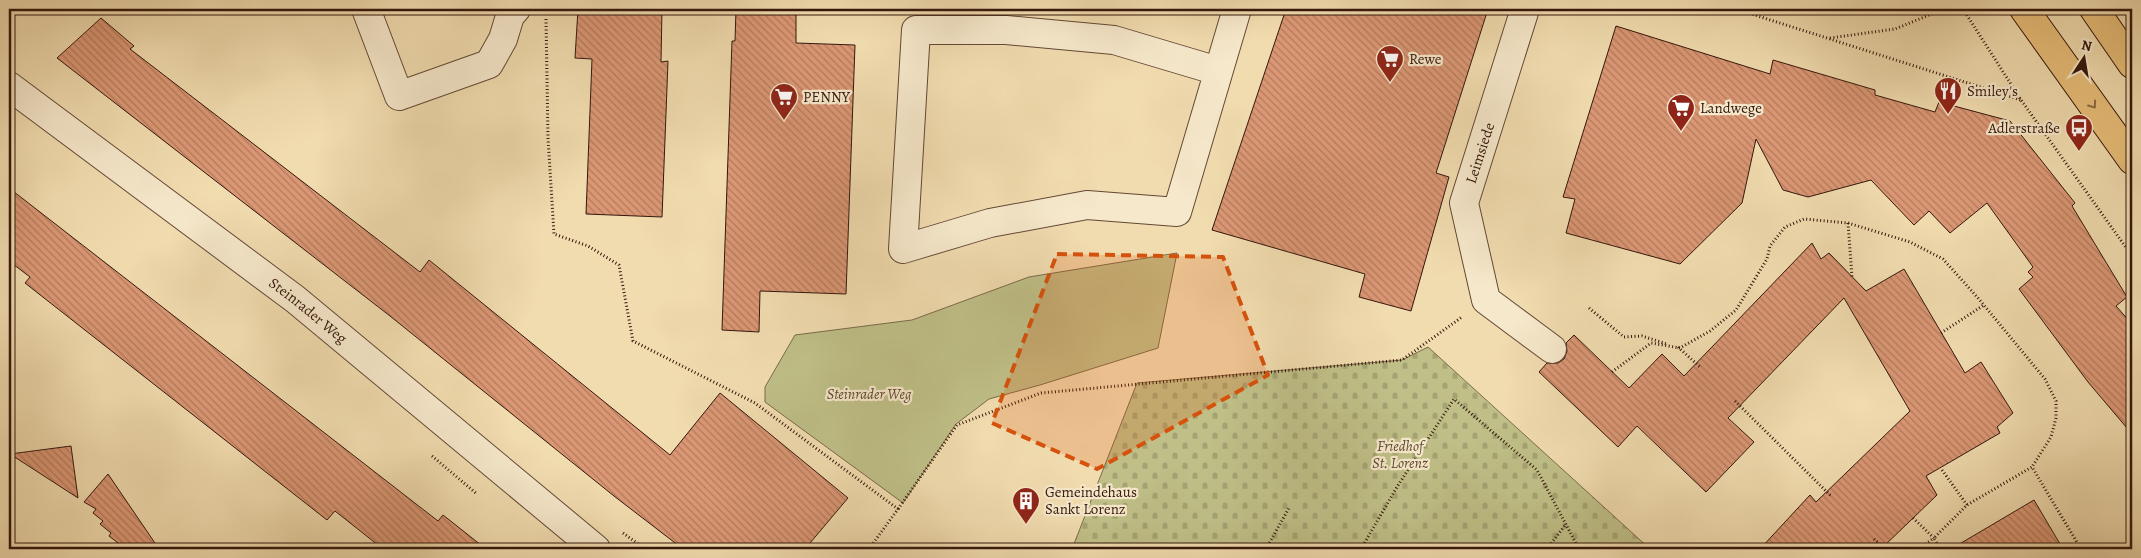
<svg xmlns="http://www.w3.org/2000/svg" width="2141" height="558" viewBox="0 0 2141 558" font-family="Alegreya,serif">
	<defs>
		<pattern id="cemetery-stones" width="16" height="16" patternUnits="userSpaceOnUse" patternTransform="scale(1.25)"><rect width="16" height="16" fill="#bfbf87"/><path d="M2 7V4a2 2 0 0 1 4 0v3zM10 15v-3a2 2 0 0 1 4 0v3z" fill="#a5a373"/></pattern>
		<pattern id="building-back-hatch" width="6" height="6" patternUnits="userSpaceOnUse" patternTransform="scale(1.25)"><rect width="6" height="6" fill="#db9774"/><path d="M-1 5l2 2M0 0l6 6M5-1l2 2" fill="none" stroke="#b27a5e"/></pattern>
	</defs>
	<rect width="100%" height="100%" fill="#f1dcaf"/>
	<filter id="stains"><feTurbulence type="fractalNoise" baseFrequency=".004" numOctaves="4"/><feColorMatrix values="0 0 0 0 .2 0 0 0 0 .09 0 0 0 0 .02 0 0 0 .5 -.17"/></filter>
	<radialGradient id="worn" r=".72"><stop offset=".6" stop-color="#630" stop-opacity="0"/><stop offset="1" stop-color="#630" stop-opacity=".3"/></radialGradient>
	<path fill="#bfbf87" stroke="#7a6a4a" d="M1177 253 1158 348 1040 385 989 399 956 424 903 503 765 402V387L795 335 912 320 1029 277Z"/>
	<path fill="url(#cemetery-stones)" stroke="#7a6a4a" d="M1428 347 1650 549H1072L1137 383 1402 360Z"/>
	<g fill="url(#building-back-hatch)" stroke="#34160c">
		<path d="M578 9H662L661 62 668 61 662 217 586 214 592 59 575 58Z"/>
		<path d="M736 9H796V43L855 45 846 294 760 291 759 332 722 330 732 41H735Z"/>
		<path d="M1286 9H1488L1436 173 1449 177 1411 311 1359 297 1365 274 1212 230Z"/>
		<path d="M101 18 134 46 130 49 420 272 429 260 670 455 720 393 848 498 805 549H683L614 496 390 316 57 58Z"/>
		<path d="M1616 26 1770 74 1773 60 1875 90V95L1935 112 1939 102 2010 121 2075 203 2072 206 2127 297 2116 306 2132 324V434L2088 382 2019 289 2033 277 2028 272 2033 267 1987 203 1950 233 1929 211 1914 225 1871 180 1808 197 1783 190 1756 139 1742 203 1680 264 1566 233 1575 199 1563 197Z"/>
		<path d="M9 188 438 521 443 515 486 549H383L335 511 327 520 25 283 30 277 9 261Z"/>
		<path d="M1812 243 1821 259 1829 253 1866 291 1904 269 1965 373 1981 362 2013 413 1997 427 2000 433 1926 476 1937 495 1881 549H1760L1810 495 1816 502 1910 411 1844 298 1728 418 1754 442 1706 492 1637 426 1618 447 1539 372 1547 363H1558L1564 359 1567 351 1566 343 1574 335 1629 388 1662 354 1684 376Z"/>
		<path d="M71 446 78 498 10 454Z"/>
		<path d="M108 474 159 549H126L109 536 111 533 100 524 103 521 93 513 96 509 84 502Z"/>
		<path d="M2034 500 2063 549H1951Z"/>
	</g>
	<g fill="none" stroke-linecap="round" stroke-linejoin="round">
		<defs>
			<g id="minor">
				<path d="M366 9 399 96 489 64 503 39 510 16 516 9"/>
				<path d="M1525 9 1464 203 1486 300 1552 349"/>
				<path d="M1218 71 1114 40 1006 30H916L903 249 990 223 1087 205 1177 212 1237 9"/>
				<path id="s1" d="M9 86 295 299 596 549"/>
			</g>
			<g id="major">
				<path d="M2024 9 2132 160"/>
				<path d="M2094 9 2132 64"/>
			</g>
		</defs>
		<use href="#minor" stroke="#634835" stroke-width="30"/>
		<use href="#major" stroke="#34160c" stroke-width="30"/>
		<g stroke="#34160c" stroke-width="3" stroke-dasharray="1 2.5" stroke-linecap="butt">
			<path d="M1736 9 2021 100"/>
			<path d="M1963 9 2021 100 2132 256"/>
			<path d="M546 19 548 138 554 234 588 246 619 265 633 341 755 403 898 509 869 549"/>
			<path d="M1830 38 1895 29 1944 9"/>
			<path d="M1848 223 1852 277"/>
			<path d="M1589 308 1624 337 1642 336 1667 344"/>
			<path d="M1941 333 1984 305"/>
			<path d="M1678 347 1701 368"/>
			<path d="M1612 372 1651 343 1680 348 1710 331 1736 310 1767 259 1770 246 1785 227 1804 219 1848 223 1910 242 1943 259 1978 298 2045 379 2056 401V418L2051 437 2032 467"/>
			<path d="M1735 401 1831 496"/>
			<path d="M432 456 477 494"/>
			<path d="M1942 470 1967 505"/>
			<path d="M898 509 957 425 1041 393 1402 360 1462 317"/>
			<path d="M1913 518 1934 538 1918 549"/>
			<path d="M623 533 645 549"/>
			<path d="M1874 539 1885 549"/>
			<path d="M1266 549 1289 508"/>
			<path d="M1361 549 1397 487 1454 399 1537 470 1579 549"/>
			<path d="M1547 549 1566 524"/>
			<path d="M1940 549 1934 538 1967 505 2032 467 2081 549"/>
		</g>
		<use href="#minor" stroke="#f6e8cb" stroke-width="28"/>
		<use href="#major" stroke="#e8be78" stroke-width="28"/>
	</g>
	<defs><path id="oneway-chevron" d="M-2-3.5L2.5 0L-2 3.5" fill="none" stroke-width="1.6" stroke-linecap="round" stroke-linejoin="round" transform="scale(1.25)"/></defs>
	<use stroke="#8e6a42" href="#oneway-chevron" transform="translate(2093 105) rotate(54)"/>
	<path fill="#d6520c" fill-opacity="0.2" stroke="#d6520c" stroke-width="4" stroke-dasharray="10 6" stroke-linejoin="round" d="M1057 254 1223 257 1268 375 1097 469 992 423Z"/>
	<defs>
		<symbol id="supermarket-pin" viewBox="-11 -11 22 30"><path d="M0 17L-7.5 6A9.5 9.5 0 1 1 7.5 6Z" fill="#8f2418" stroke="#f6e8cb"/><path d="M-6-5.5h2.5l.6 2H6L4.5 2H-2.5L-4.4-4H-6ZM-1.5 3.2a1.3 1.3 0 1 0 .1 0ZM3 3.2a1.3 1.3 0 1 0 .1 0Z" fill="#fff"/></symbol>
		<symbol id="restaurant-pin" viewBox="-11 -11 22 30"><path d="M0 17L-7.5 6A9.5 9.5 0 1 1 7.5 6Z" fill="#8f2418" stroke="#f6e8cb"/><path d="M-5-6h1v4h1v-4h1v4h1v-4h1v5L-1.5 .5V6h-2V.5L-5-1ZM5-6V6H3V1.5H1.5Q1.5-4 5-6Z" fill="#fff"/></symbol>
		<symbol id="bus-pin" viewBox="-11 -11 22 30"><path d="M0 17L-7.5 6A9.5 9.5 0 1 1 7.5 6Z" fill="#8f2418" stroke="#f6e8cb"/><path d="M-5-6H5V4H4V6H2V4H-2V6H-4V4H-5ZM-3.5-4V0h7V-4ZM-3.5 1.2v1.5H-2V1.2ZM2 1.2v1.5H3.5V1.2Z" fill="#fff"/></symbol>
		<symbol id="building-pin" viewBox="-11 -11 22 30"><path d="M0 17L-7.5 6A9.5 9.5 0 1 1 7.5 6Z" fill="#8f2418" stroke="#f6e8cb"/><path d="M-4-6H4V6H1V3H-1V6H-4ZM-2.5-4.3h1.7v1.8h-1.7ZM.8-4.3h1.7v1.8H.8ZM-2.5-1h1.7V.8h-1.7ZM.8-1h1.7V.8H.8Z" fill="#fff"/></symbol>
	</defs>
	<g fill-rule="evenodd">
		<use href="#supermarket-pin" x="1374" y="43" width="32" height="43"/>
		<use href="#restaurant-pin" x="1932" y="75" width="32" height="43"/>
		<use href="#supermarket-pin" x="768" y="81" width="32" height="43"/>
		<use href="#supermarket-pin" x="1665" y="92" width="32" height="43"/>
		<use href="#bus-pin" x="2063" y="112" width="32" height="43"/>
		<use href="#building-pin" x="1010" y="485" width="32" height="43"/>
	</g>
	<g text-anchor="middle" stroke-width="4.5" stroke-linejoin="round" paint-order="stroke">
		<g font-size="15" fill="#34160c" stroke="#f6e8cb" text-anchor="start">
			<text x="1409" y="64">Rewe</text>
			<text x="1967" y="96">Smiley's</text>
			<text x="803" y="102">PENNY</text>
			<text x="1700" y="113">Landwege</text>
			<text x="2060" y="133" text-anchor="end">Adlerstraße</text>
			<text x="1045" y="497">Gemeindehaus<tspan x="1045" dy="17">Sankt Lorenz</tspan></text>
		</g>
		<g font-size="15" fill="#34160c" stroke="#f6e8cb">
			<text transform="translate(1480 153) rotate(-72)" y="5">Leimsiede</text>
			<text dy="5" stroke="none"><textPath href="#s1" startOffset="374">Steinrader Weg</textPath></text>
		</g>
		<g font-size="15" font-style="italic" fill="#5e4931" stroke="#f6e8cb">
			<text x="869" y="399">Steinrader Weg</text>
			<text x="1400" y="451">Friedhof<tspan x="1400" dy="17">St. Lorenz</tspan></text>
		</g>
	</g>
	<rect width="2141" height="558" fill="none" stroke="#f1dcaf" stroke-width="30"/>
	<rect x="10" y="10" width="2121" height="538" fill="none" stroke="#34160c" stroke-width="2.5"/>
	<rect x="15" y="15" width="2111" height="528" fill="none" stroke="#34160c"/>
	<g transform="translate(2084 58) rotate(12)" stroke="#f6e8cb" stroke-width="4" paint-order="stroke">
	<path d="M0-4L9 19L0 12L-9 19Z" fill="#34160c"/>
	<text y="-8" font-size="14" font-weight="bold" text-anchor="middle" fill="#34160c">N</text>
	</g>
	<rect width="100%" height="100%" filter="url(#stains)"/>
	<rect width="100%" height="100%" fill="url(#worn)"/>
</svg>
